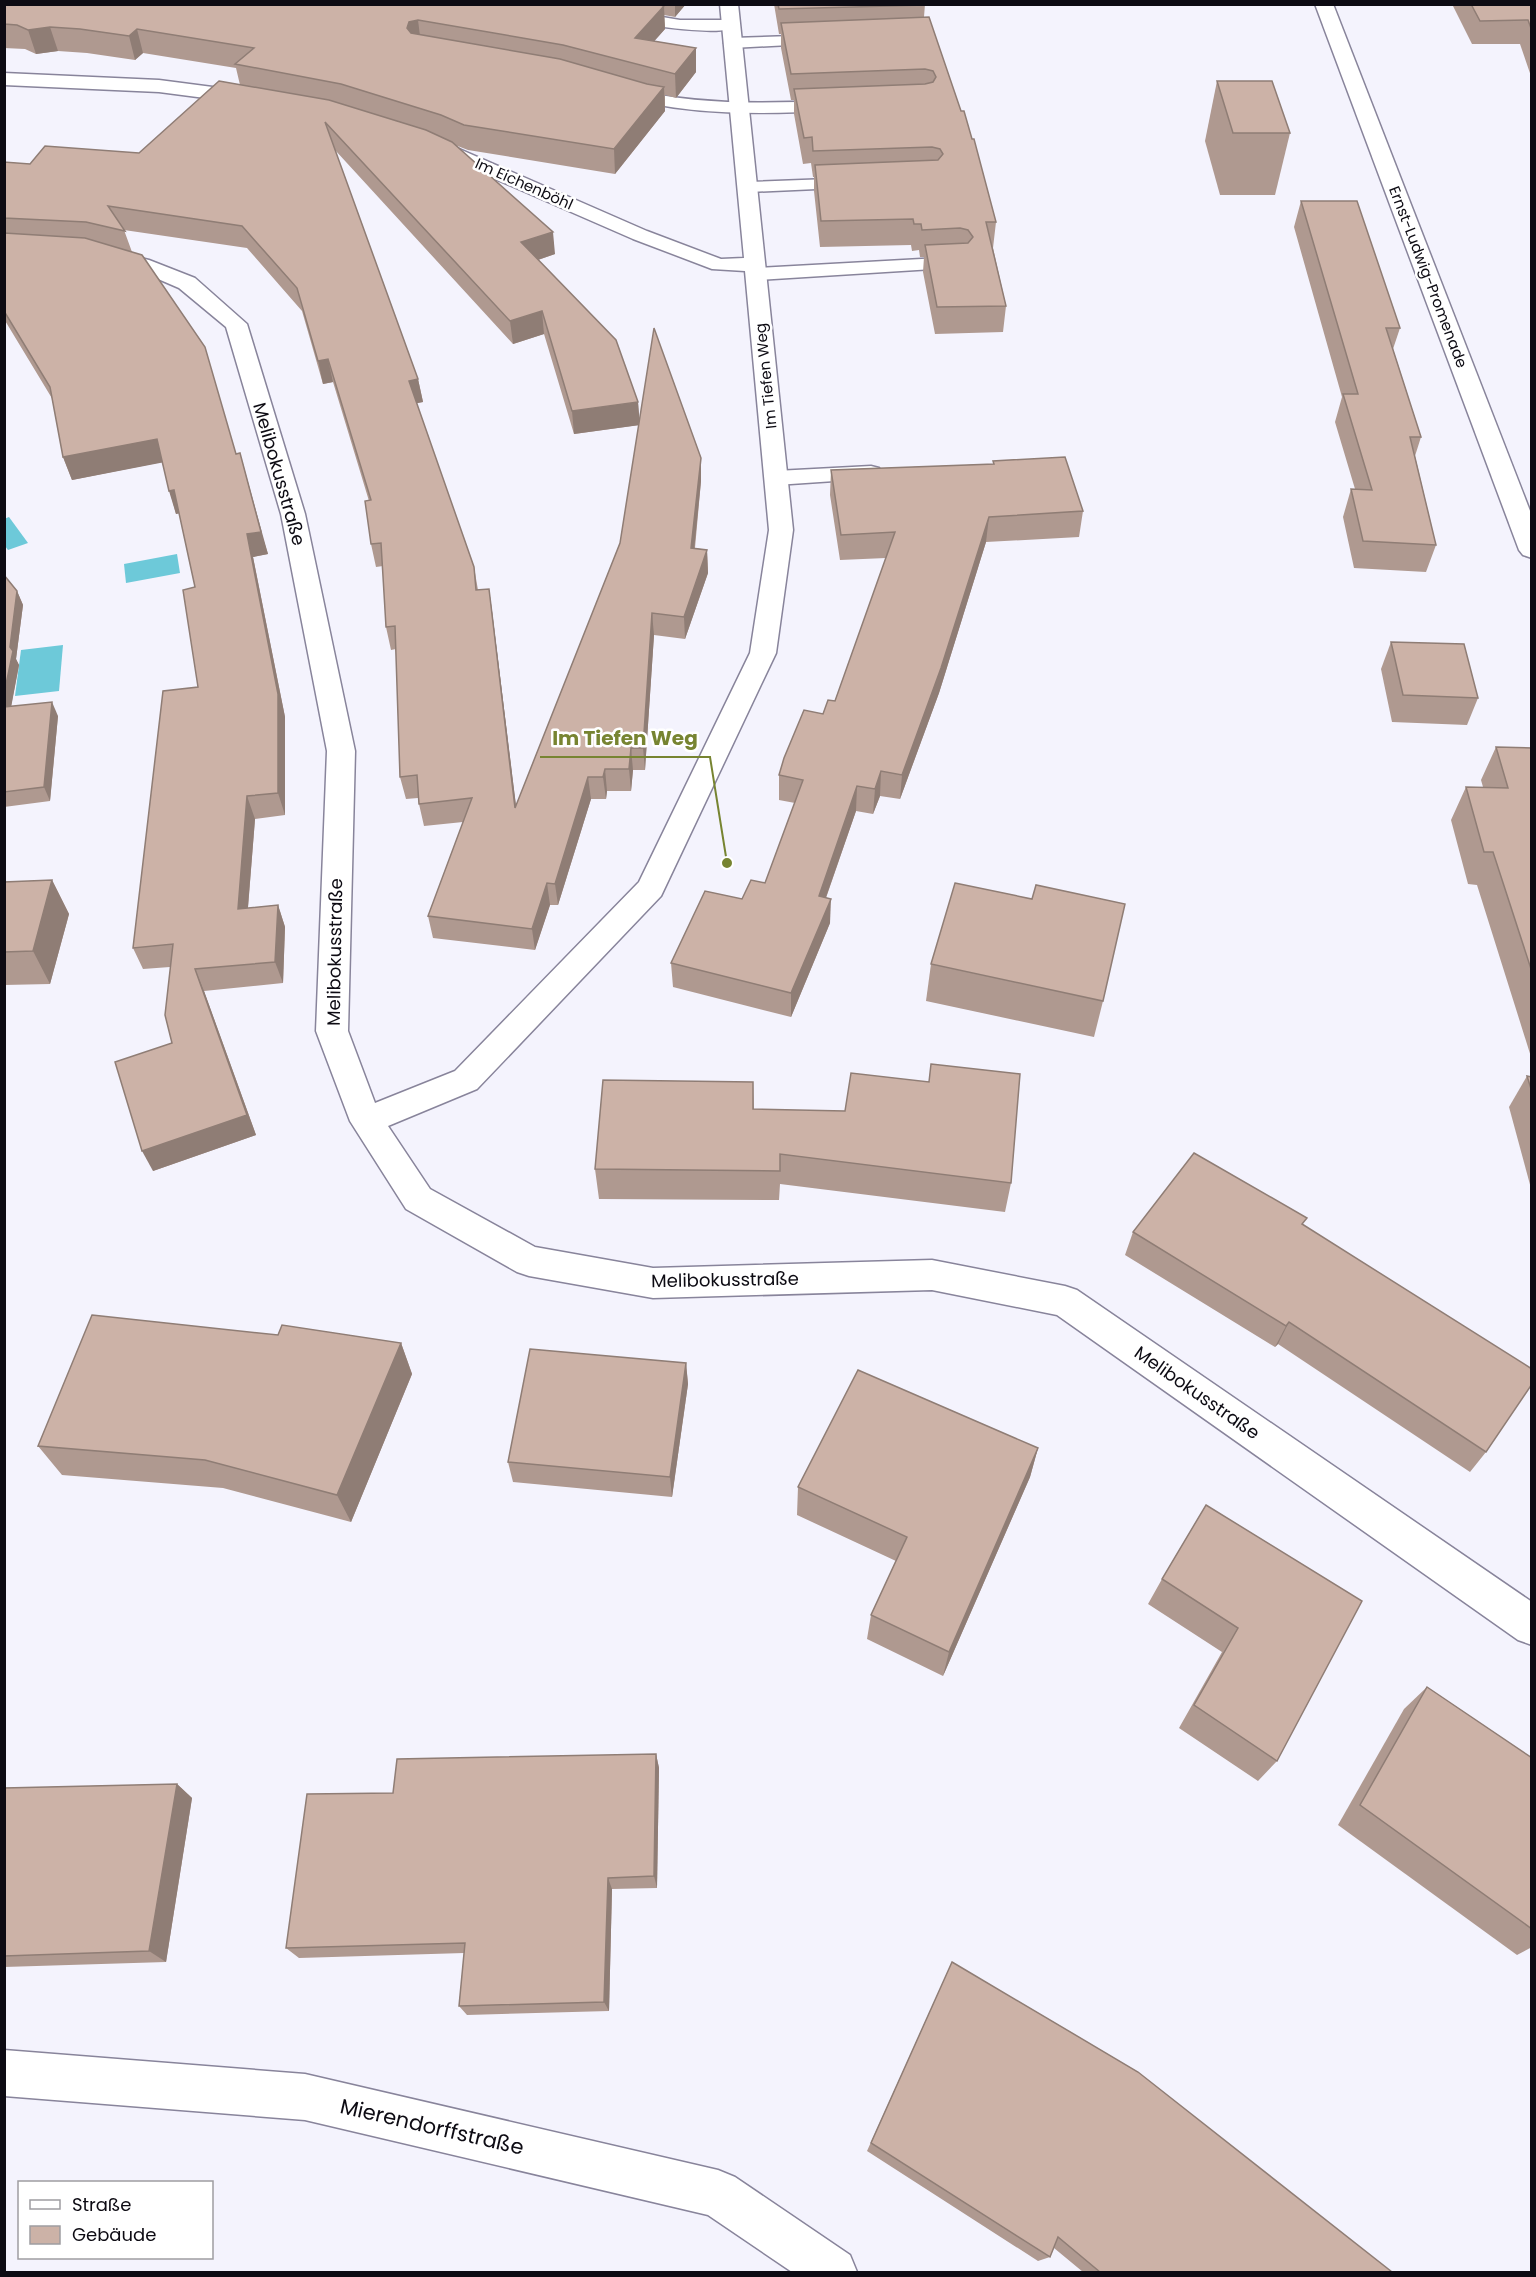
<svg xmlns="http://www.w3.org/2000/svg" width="1536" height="2277" viewBox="0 0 1536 2277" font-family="Poppins,sans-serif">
	<rect width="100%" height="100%" fill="#f4f3fd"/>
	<g fill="#6dc9d9">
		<path d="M9 517 28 543 8 550 5 546 4 519Z"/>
		<path d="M177 554 180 573 126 583 124 564Z"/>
		<path d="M63 645 59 691 15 696 21 650Z"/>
	</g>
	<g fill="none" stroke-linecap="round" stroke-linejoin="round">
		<defs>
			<g id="lane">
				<path d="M545 4H585L680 20H730L738 25C724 43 580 13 553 9Z"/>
				<path d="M822 35 828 37 830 40 828 43 732 48 724 43 732 38Z"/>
				<path d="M627 88C698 106 762 103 835 101L841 102 844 106 841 110 835 111C760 114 694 116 621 97L618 93 621 89Z"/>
				<path d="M855 178 861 179 864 183 861 187 749 192 743 191 740 187 743 183 749 182Z"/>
				<path d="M958 257 965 259 968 263 965 267 756 280 749 278 746 274 749 270 756 268Z"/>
				<path d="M871 466 879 468 882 473 879 478 776 485 768 483 765 478 768 473 776 471Z"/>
			</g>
			<g id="street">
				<path d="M720 4H738L793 530 776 653 661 896 477 1089 388 1126 430 1189 535 1247 653 1268 932 1260 1065 1286 1077 1290 1532 1602V1645L1518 1640 1057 1315 932 1290 653 1298 529 1276 517 1272 406 1209 350 1121 316 1031 327 751 281 514 226 327 179 288 135 269 101 260 97 256 101 252 108 250 149 260 195 278 247 324 305 514 355 751 348 1031 375 1103 455 1071 639 882 750 653 769 530 745 271 712 269 633 239 427 149 424 145 427 141H441L647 231 721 259 744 258Z"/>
				<path d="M1315 4H1333L1532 516V558L1523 555 1519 550Z"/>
				<path d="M4 73 159 80 251 92 258 94 260 98 258 102 251 104 159 92 4 85Z"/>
				<path d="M4 2050 305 2074 718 2170 735 2177 850 2255 857 2272H792L708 2215 305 2120 4 2096Z"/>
			</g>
		</defs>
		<use href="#lane" stroke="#88849b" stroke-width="3"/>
		<use href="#street" stroke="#88849b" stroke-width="3"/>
		<use href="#lane" fill="#fff" fill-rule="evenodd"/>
		<use href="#street" fill="#fff" fill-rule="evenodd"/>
	</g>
	<g fill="#af9990" fill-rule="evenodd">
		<path d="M4 4H686L675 17 664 15 665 29 654 41 696 48V72L676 98 665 95V111L615 174 468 150 455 145 555 254 538 260 638 402 639 420 701 458V481L695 548 707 550 708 573 685 639 654 635 645 770H633L631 791H607L606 799H591L558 905H550L535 950 433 938 428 916 463 822 424 826 419 804 418 798 406 799 400 777 396 649 391 650 386 627 383 566 376 567 371 544 369 501 333 382 323 384 302 311 247 248 124 230 132 252 236 454 268 554 253 557 285 717V815L255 819 248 908 278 905 285 927 283 983 204 991 256 1135 153 1171 172 1043 170 967 143 969 133 948 198 687 195 587 179 513 176 514 162 462 72 480 63 457 53 400 4 319V162L30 164 139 153 240 85 236 68 143 53 135 60 87 53 58 51 36 54 25 49 4 48ZM335 150 513 344 544 334 574 434 639 425 620 543 516 806 492 611 489 589 478 590 474 567 416 403 423 402 418 379Z"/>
		<path d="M774 4H925L924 17 996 222 993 248 1006 306 1003 332 935 334 923 272 924 257H920L919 250 912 251 911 245 820 247 814 191V177H813L811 163 803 164 794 114V100H791L781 48V34H779Z"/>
		<path d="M1452 4H1532V79L1520 44H1472Z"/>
		<path d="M1217 81 1290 133 1275 195H1220L1205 141Z"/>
		<path d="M1301 201 1400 328 1393 349 1421 437 1415 456 1436 545 1426 572 1354 568 1343 517 1351 489H1355L1335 422 1342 397 1294 227Z"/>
		<path d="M993 461 1083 511 1079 537 986 542 939 693 900 799 880 796 873 814 856 811 826 898 830 923 791 1017 673 987 671 963 742 899 765 883 795 803 779 800V775L823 714 835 701 886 558 840 560 830 495 831 470 993 464Z"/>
		<path d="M4 575 17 591 23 605 16 659 19 665 11 706 58 716 50 801 4 807Z"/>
		<path d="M1391 642 1478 698 1467 725 1392 722 1381 669Z"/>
		<path d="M1496 747 1532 748V1060L1477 885 1468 884 1451 820 1466 787H1483L1481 780Z"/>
		<path d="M52 880 69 914 50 984 4 985V882Z"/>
		<path d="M931 964 1103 1001 1094 1037 926 1001Z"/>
		<path d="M1527 1076 1532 1077V1192L1509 1107Z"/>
		<path d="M753 1082 754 1109 1011 1183 1005 1212 780 1184 779 1200 599 1199 595 1169Z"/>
		<path d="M1303 1225 1486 1452 1470 1472 1278 1344 1275 1347 1125 1255 1133 1232Z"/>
		<path d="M278 1335 401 1343 412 1374 351 1522 223 1488 62 1475 38 1446Z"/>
		<path d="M686 1363 688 1384 672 1497 513 1482 508 1462Z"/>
		<path d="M1038 1448 1030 1477 943 1676 867 1639 871 1615 896 1561 797 1515 798 1487Z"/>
		<path d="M1206 1505 1277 1761 1258 1781 1179 1728 1222 1652 1148 1604 1162 1579Z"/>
		<path d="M1427 1687 1532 1758V1947L1517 1955 1338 1825 1404 1709Z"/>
		<path d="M656 1754 659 1768 657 1888 612 1889 609 2011 467 2015 459 2006 464 1953 299 1958 286 1948 393 1793Z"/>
		<path d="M177 1784 192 1798 166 1962 4 1967V1788Z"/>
		<path d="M952 1962 1392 2272H1083L1054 2248 1050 2257 1038 2261 867 2151Z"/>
	</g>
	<g fill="#8f7d75">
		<path d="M675 4H686L675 17Z"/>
		<path d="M664 6 665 29 636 62 635 38Z"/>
		<path d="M418 20 421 44 413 46 407 28 409 22Z"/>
		<path d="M50 27 58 51 36 54 28 30Z"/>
		<path d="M137 29 143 53 135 60 129 36Z"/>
		<path d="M696 48V72L676 98 675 74Z"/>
		<path d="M664 87 665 111 615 174 614 149Z"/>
		<path d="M553 232 555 254 523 265 521 242Z"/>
		<path d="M542 311 544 334 513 344 510 321Z"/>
		<path d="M328 359 333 382 323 384 318 361Z"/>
		<path d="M418 379 423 402 413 404 409 381Z"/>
		<path d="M638 402 640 425 574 434 572 411Z"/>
		<path d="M157 439 165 462 72 480 63 457Z"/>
		<path d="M240 453 268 554 253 557 285 717V815L278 793 247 534Z"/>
		<path d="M701 458V481L692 571 691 548Z"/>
		<path d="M174 490 181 513 176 514 169 491Z"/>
		<path d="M989 517 986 542 939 693 900 799 902 775Z"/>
		<path d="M707 550 708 573 685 639 684 617Z"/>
		<path d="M489 589 492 611 519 830 515 808Z"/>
		<path d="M17 591 23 605 16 659 19 665 10 713 4 702V693Z"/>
		<path d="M652 613 654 635 645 770 643 748Z"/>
		<path d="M52 702 58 716 50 801 44 787Z"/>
		<path d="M631 748 633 770 631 791 629 769Z"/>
		<path d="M605 769 607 791 606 799 603 777Z"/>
		<path d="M881 771 880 796 873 814 875 789Z"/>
		<path d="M588 777 591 799 558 905 555 884Z"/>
		<path d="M857 786 856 811 818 920 819 896Z"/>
		<path d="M247 796 255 819 246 931 238 909Z"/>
		<path d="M52 880 69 914 50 984 33 951Z"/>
		<path d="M547 883 550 905 535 950 532 929Z"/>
		<path d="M831 899 830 923 791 1017V993Z"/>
		<path d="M278 905 285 927 283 983 275 962Z"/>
		<path d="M195 969 204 991 256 1135 153 1171 142 1151Z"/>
		<path d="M1289 1322 1278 1344 1275 1347 1286 1326Z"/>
		<path d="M401 1343 412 1374 351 1522 337 1495Z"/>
		<path d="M686 1363 688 1384 672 1497 670 1477Z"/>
		<path d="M1038 1448 1030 1477 943 1676 949 1652Z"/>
		<path d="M656 1754 659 1768 657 1888 654 1876Z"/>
		<path d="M177 1784 192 1798 166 1962 149 1951Z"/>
		<path d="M608 1878 612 1889 609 2011 604 2002Z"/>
	</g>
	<g fill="#ccb2a7" stroke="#8f7d75" stroke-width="1.5">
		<path d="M4 4H657L664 6 635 38 696 48 675 74 563 45 418 20 409 22 407 28 411 33 560 59 647 84 664 87 614 149 464 125 441 115 341 84 235 64 254 48 137 29 129 36 80 29 50 27 28 30 17 25 4 24Z"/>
		<path d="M778 4H925V5L779 9Z"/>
		<path d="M1471 4H1532V31L1528 20 1480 21Z"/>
		<path d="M929 17 961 111H964L972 139H974L996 222H986L1006 306 937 307 925 245 968 243 973 237 968 230 960 228 922 230 921 224H914L913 219 821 221 815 165 938 160 943 154 940 149 932 147 813 151 812 137 804 138 794 89 925 84 933 82 936 77 933 71 925 69 791 74 781 23Z"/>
		<path d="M219 81 329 100 426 130 452 142 553 232 521 242 616 340 638 402 572 411 542 311 510 321 325 122 418 379 409 381 474 567 476 590 489 589 515 808 620 543 654 328 701 458 691 548 707 550 684 617 652 613 643 748H631L629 769H605L603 777H588L555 884 547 883 532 929 428 916 472 798 419 804 417 775 400 777 395 626 386 627 381 543 371 544 365 501 371 500 328 359 318 361 297 288 242 226 108 206 125 231 86 222 4 218V162L30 164 45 146 139 153Z"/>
		<path d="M1217 81H1272L1290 133H1233Z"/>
		<path d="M1301 201H1357L1400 328H1386L1421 437H1410L1436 545 1363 541 1351 489 1372 490 1343 394H1358Z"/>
		<path d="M4 233 85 238 142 255 205 347 236 454 240 453 261 532 247 534 278 694V793L247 796 238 909 278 905 275 962 195 969 247 1115 142 1151 115 1062 172 1043 165 1015 173 944 133 948 163 691 198 687 183 590 195 587 174 490 169 491 157 439 63 457 50 387 4 311Z"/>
		<path d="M1065 457 1083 511 989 517 941 668 902 775 881 771 875 789 857 786 819 896 831 899 791 993 671 963 705 891 742 899 751 880 765 883 803 780 779 775 784 758 804 710 823 714 828 700 835 701 895 532 841 535 831 470 994 464 993 461Z"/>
		<path d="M4 575 17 591 10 647 13 651 4 694Z"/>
		<path d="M1391 642 1464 644 1478 698 1403 695Z"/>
		<path d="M52 702 44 787 4 792V707Z"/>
		<path d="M1496 747 1532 748V972L1493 852H1484L1466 787 1508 788Z"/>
		<path d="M52 880 33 951 4 952V882Z"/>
		<path d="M955 883 1032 899 1036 885 1125 904 1103 1001 931 964Z"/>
		<path d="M931 1064 1020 1074 1011 1183 780 1154V1171L595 1169 603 1080 753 1082V1109L845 1111 851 1073 929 1082Z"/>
		<path d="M1527 1076 1532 1077V1092Z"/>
		<path d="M1194 1153 1307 1218 1302 1224 1532 1369V1384L1486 1452 1289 1322 1286 1326 1133 1232Z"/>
		<path d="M92 1315 278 1335 282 1325 401 1343 337 1495 205 1460 38 1446Z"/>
		<path d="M530 1349 686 1363 670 1477 508 1462Z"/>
		<path d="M858 1370 1038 1448 949 1652 871 1615 907 1537 798 1487Z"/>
		<path d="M1206 1505 1362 1601 1277 1761 1194 1705 1238 1628 1162 1579Z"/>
		<path d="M1427 1687 1532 1758V1929L1360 1805Z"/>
		<path d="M656 1754 654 1876 608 1878 604 2002 459 2006 465 1943 286 1948 307 1794 393 1793 397 1759Z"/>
		<path d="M177 1784 149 1951 4 1956V1788Z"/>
		<path d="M952 1962 1138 2072 1392 2272H1100L1058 2237 1050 2257 871 2143Z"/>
	</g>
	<g text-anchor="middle" stroke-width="5" stroke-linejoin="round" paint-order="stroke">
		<g font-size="15" fill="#0d0b13" stroke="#fff">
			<text transform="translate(524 184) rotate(24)" y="5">Im Eichenböhl</text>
			<text transform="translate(1428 277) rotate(69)" y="5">Ernst-Ludwig-Promenade</text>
			<text transform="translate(766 376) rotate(-96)" y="5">Im Tiefen Weg</text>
		</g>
		<g font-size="18" fill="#0d0b13" stroke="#fff">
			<text transform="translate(279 474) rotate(74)" y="6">Melibokusstraße</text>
			<text transform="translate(335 952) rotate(-89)" y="6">Melibokusstraße</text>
			<text transform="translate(725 1280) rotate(-1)" y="6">Melibokusstraße</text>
			<text transform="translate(1197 1393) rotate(35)" y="6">Melibokusstraße</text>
		</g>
		<g font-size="21" fill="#0d0b13" stroke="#fff">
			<text transform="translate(432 2127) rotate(13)" y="7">Mierendorffstraße</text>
		</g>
	</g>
	<path fill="none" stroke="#778431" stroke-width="2" d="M727 863L710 757H540"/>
	<circle fill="#778431" stroke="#fff" stroke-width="2" cx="727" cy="863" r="6"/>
	<g font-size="20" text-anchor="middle" font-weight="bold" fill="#778431" stroke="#fff" stroke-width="5" stroke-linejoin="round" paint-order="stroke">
		<text x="625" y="745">Im Tiefen Weg</text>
	</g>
	<rect width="1536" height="2277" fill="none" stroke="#0d0b13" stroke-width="12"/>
	<rect x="18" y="2181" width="195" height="78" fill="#ffffff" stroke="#9e9da1" stroke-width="1.5"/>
	<rect x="30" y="2200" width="30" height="9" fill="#ffffff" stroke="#9e9da1" stroke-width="1.5"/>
	<text x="72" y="2211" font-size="18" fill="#0d0b13">Straße</text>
	<rect x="30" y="2226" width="30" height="18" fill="#ccb2a7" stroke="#9e9da1" stroke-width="1.5"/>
	<text x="72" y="2241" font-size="18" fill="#0d0b13">Gebäude</text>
</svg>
